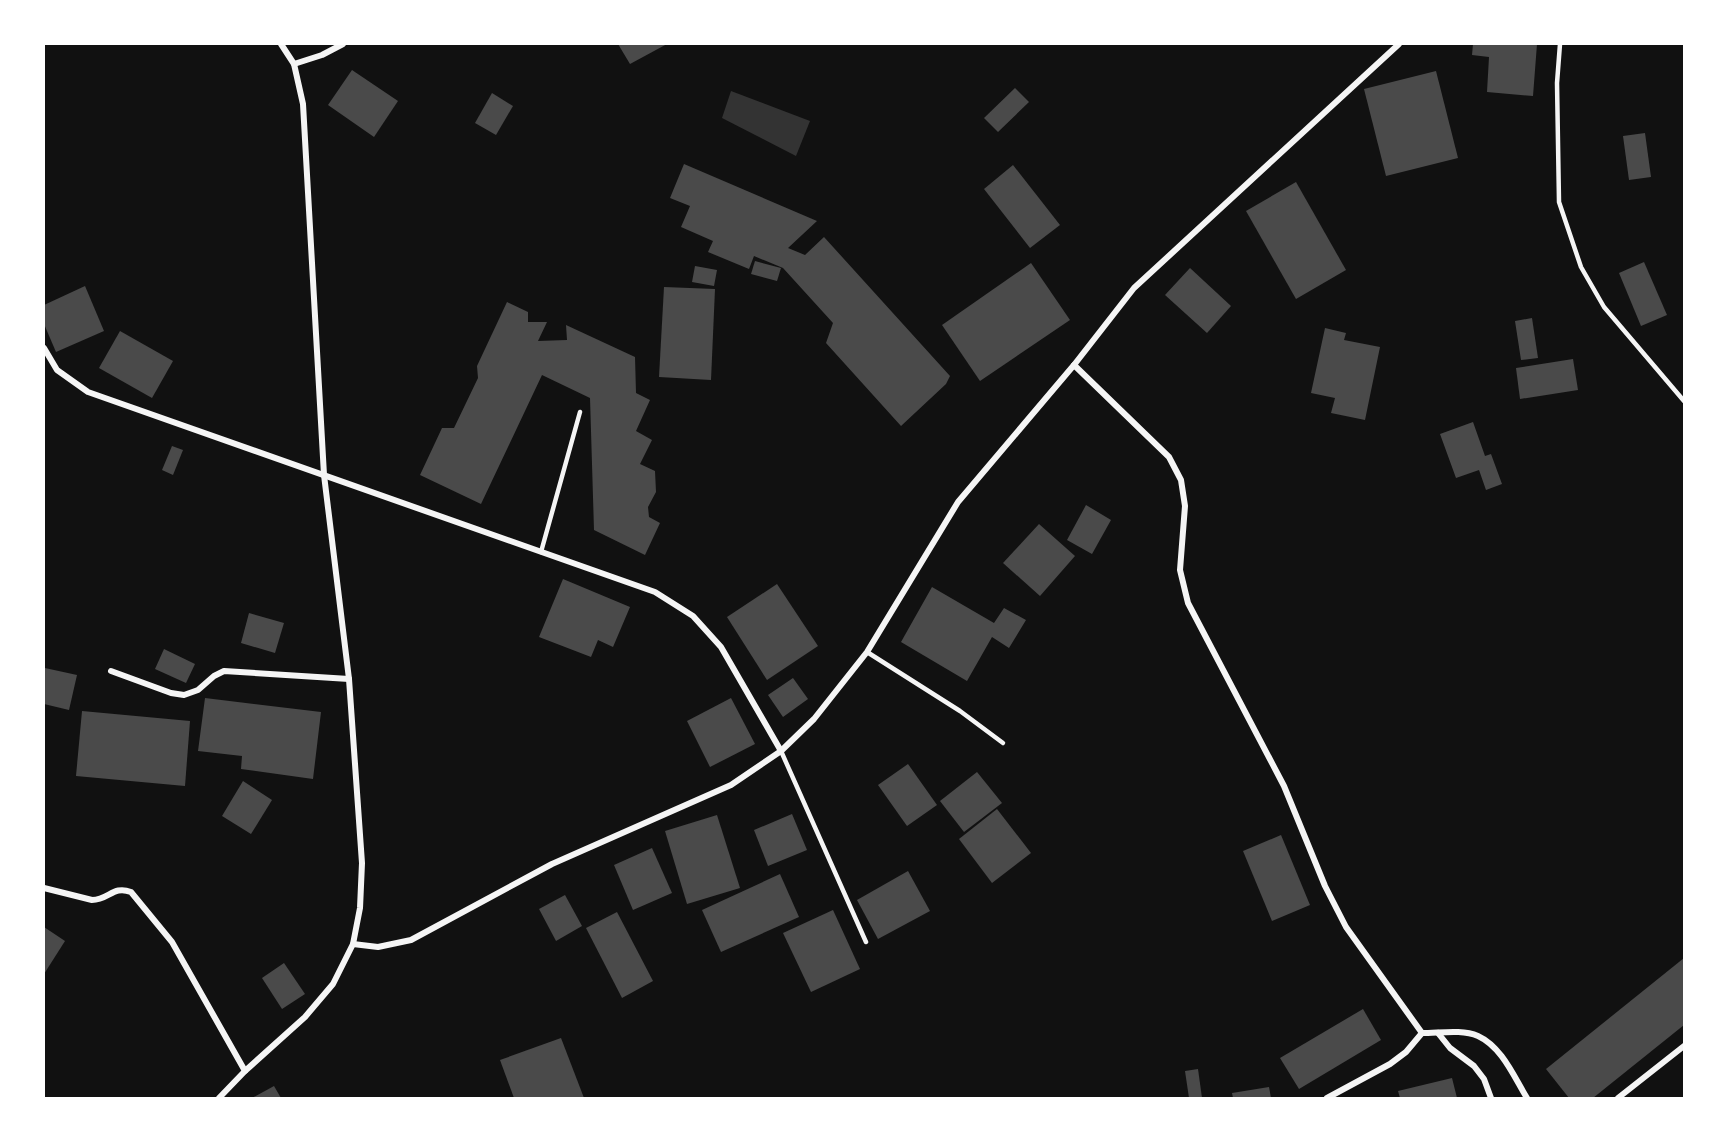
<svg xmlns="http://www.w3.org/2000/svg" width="1728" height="1142" viewBox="0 0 1728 1142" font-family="Overpass,sans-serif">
	<rect width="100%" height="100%" fill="#111"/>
	<path fill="#333" d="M731 91 810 121 796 156 722 118Z"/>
	<g fill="#4a4a4a">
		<path d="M618 44H667L630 64Z"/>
		<path d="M1473 44H1537L1533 96 1487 92 1489 57 1472 55Z"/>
		<path d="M352 70 398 101 374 137 328 105Z"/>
		<path d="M1436 71 1458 158 1386 176 1364 89Z"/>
		<path d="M1015 88 1029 102 998 132 984 118Z"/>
		<path d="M492 93 513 106 496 135 475 123Z"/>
		<path d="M1645 133 1651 177 1629 180 1623 136Z"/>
		<path d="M684 164 817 221 788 248 805 255 824 237 950 376 946 384 901 426 826 343 833 323 783 268 754 256 749 269 708 252 713 241 681 227 690 206 670 198Z"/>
		<path d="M1013 165 1060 225 1030 248 984 189Z"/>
		<path d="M1296 182 1346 270 1296 299 1246 211Z"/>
		<path d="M755 261 781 268 777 281 751 274Z"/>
		<path d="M1644 262 1667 315 1641 326 1619 273Z"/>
		<path d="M1031 263 1070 320 980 381 942 325Z"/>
		<path d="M695 266 717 270 714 286 692 282Z"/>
		<path d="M1190 268 1231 306 1207 333 1165 295Z"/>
		<path d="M85 286 104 331 56 352 44 324V305Z"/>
		<path d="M664 287 715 289 711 380 659 377Z"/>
		<path d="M507 302 528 312V322H547L538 341 567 340 566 325 635 357 636 393 650 400 636 431 652 440 640 464 655 471 656 492 648 507 649 517 660 523 645 555 594 530 590 398 542 375 481 504 420 475 442 428H454L478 378 477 366Z"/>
		<path d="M1532 318 1538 358 1521 360 1515 321Z"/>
		<path d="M1325 328 1346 333 1344 340 1380 347 1365 420 1331 413 1335 398 1311 393Z"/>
		<path d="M120 331 173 361 152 398 99 368Z"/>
		<path d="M1573 359 1578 390 1520 399 1516 368Z"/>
		<path d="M1473 422 1485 456 1491 454 1502 484 1486 490 1479 470 1456 478 1440 434Z"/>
		<path d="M172 446 183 450 173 475 162 470Z"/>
		<path d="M1086 505 1111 520 1092 554 1067 540Z"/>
		<path d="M1039 524 1075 556 1040 596 1003 563Z"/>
		<path d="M563 579 630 607 613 647 598 640 591 657 539 637Z"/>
		<path d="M777 584 818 646 767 680 727 617Z"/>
		<path d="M932 587 994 623 1004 608 1026 620 1009 648 992 637 967 681 901 642Z"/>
		<path d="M249 613 284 623 275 653 241 643Z"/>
		<path d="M164 649 195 664 186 683 155 669Z"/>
		<path d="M45 668 77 675 69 710 44 704Z"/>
		<path d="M793 678 808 699 783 717 768 695Z"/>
		<path d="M205 698 321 712 313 779 241 769 242 756 198 751Z"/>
		<path d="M731 698 755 744 710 767 687 721Z"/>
		<path d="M82 711 190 721 185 786 76 776Z"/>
		<path d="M908 764 937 805 907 826 878 785Z"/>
		<path d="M977 772 1002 803 964 832 940 801Z"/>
		<path d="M243 781 272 800 251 834 222 816Z"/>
		<path d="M997 809 1031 853 992 883 959 839Z"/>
		<path d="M792 814 807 850 768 866 754 830Z"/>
		<path d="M717 815 740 888 687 904 665 831Z"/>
		<path d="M1281 835 1310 905 1272 921 1243 851Z"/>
		<path d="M652 848 672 893 633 910 614 865Z"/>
		<path d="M908 871 930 911 878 939 857 900Z"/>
		<path d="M780 874 799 917 721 952 702 910Z"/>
		<path d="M565 895 582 926 556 941 539 909Z"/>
		<path d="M833 910 860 969 811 992 783 933Z"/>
		<path d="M617 912 653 981 622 998 586 928Z"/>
		<path d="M44 927 65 941 44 974Z"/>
		<path d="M1684 958V1025L1593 1098H1569L1546 1069Z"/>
		<path d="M284 963 305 994 282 1009 262 978Z"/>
		<path d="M1363 1009 1381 1040 1299 1089 1280 1058Z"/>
		<path d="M561 1038 584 1098H514L500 1060Z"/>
		<path d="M1198 1069 1202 1098H1189L1185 1071Z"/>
		<path d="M1452 1078 1457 1098H1400L1398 1091Z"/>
		<path d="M274 1086 281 1098H252Z"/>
		<path d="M1269 1087 1271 1098H1233L1232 1093Z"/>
	</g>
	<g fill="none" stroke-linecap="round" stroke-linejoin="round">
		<g stroke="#f5f5f5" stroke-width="4.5">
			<path d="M1560 44 1557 83 1559 202 1581 267 1604 307 1684 401"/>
			<path d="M541 552 580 412"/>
			<path d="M867 652 960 711 1003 743"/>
			<path d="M781 751 866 942"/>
		</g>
		<g stroke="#f5f5f5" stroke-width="6">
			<path d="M294 64 322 55 343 44"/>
			<path d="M44 348 57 370 88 392 655 592 693 616 721 647 781 751"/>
			<path d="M1074 365 1169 457 1181 480 1185 506 1180 570 1188 603 1284 786 1325 886 1346 927 1422 1033"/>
			<path d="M111 671 171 693 184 695 198 690 214 676 224 671 349 679"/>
			<path d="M44 888 92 900C109 900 113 885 131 892L172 942 245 1071"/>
			<path d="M353 944 378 947 411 940 552 864 731 785 781 751 814 719 867 652 958 502 1074 365 1134 288 1399 44"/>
			<path d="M1422 1033C1440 1033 1462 1029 1478 1036 1502 1047 1514 1077 1527 1098"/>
			<path d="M1438 1033 1450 1048 1474 1066 1484 1079 1491 1098"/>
			<path d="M219 1098 245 1071 305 1017 333 984 353 944 360 908 362 863 349 679 324 475 303 104 294 64 281 44"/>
			<path d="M1327 1098 1390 1064 1406 1052 1422 1033"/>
			<path d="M1618 1098 1684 1046"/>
		</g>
	</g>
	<rect width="1728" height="1142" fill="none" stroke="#ffffff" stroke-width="90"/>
</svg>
